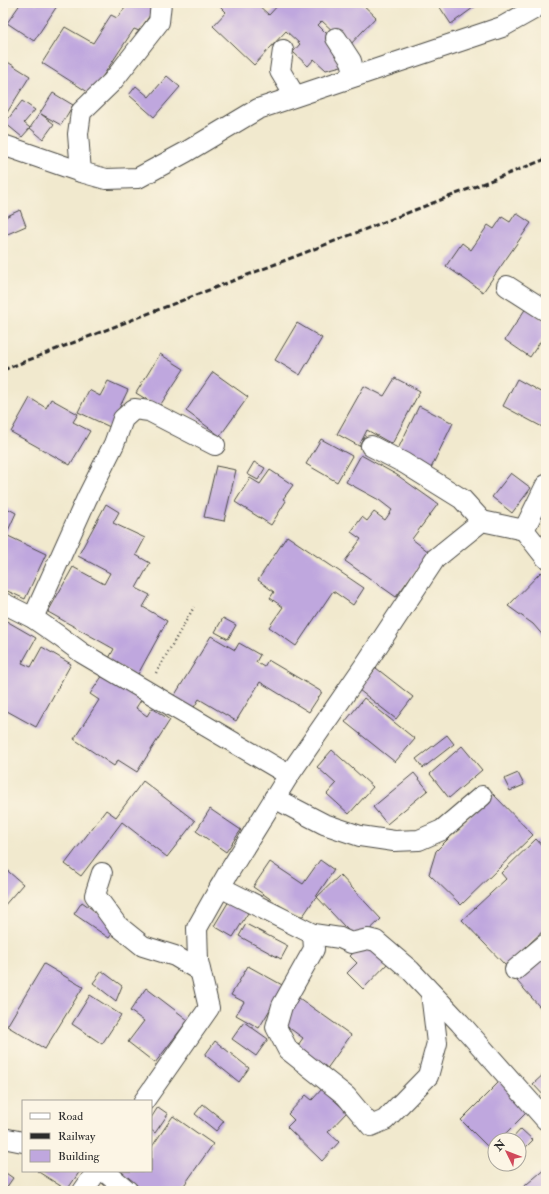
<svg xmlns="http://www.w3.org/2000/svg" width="549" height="1194" viewBox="0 0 549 1194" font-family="'IM FELL Double Pica',serif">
	<rect width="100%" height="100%" fill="#fcf5e5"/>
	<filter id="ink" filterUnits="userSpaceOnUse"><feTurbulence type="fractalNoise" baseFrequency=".025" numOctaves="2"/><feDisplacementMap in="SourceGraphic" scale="8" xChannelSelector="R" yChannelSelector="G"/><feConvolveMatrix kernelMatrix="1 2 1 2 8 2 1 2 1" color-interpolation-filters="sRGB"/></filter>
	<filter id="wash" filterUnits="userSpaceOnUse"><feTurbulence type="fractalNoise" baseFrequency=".012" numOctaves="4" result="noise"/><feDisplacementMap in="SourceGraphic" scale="16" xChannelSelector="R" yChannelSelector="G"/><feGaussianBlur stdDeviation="0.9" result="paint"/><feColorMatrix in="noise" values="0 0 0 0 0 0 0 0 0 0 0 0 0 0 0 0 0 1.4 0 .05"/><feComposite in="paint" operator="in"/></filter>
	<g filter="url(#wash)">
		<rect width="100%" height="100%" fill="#f1e9ce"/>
		<g id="blocks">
			<g fill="#bfa7de">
				<path d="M21 3H34L36 5 37 3H59L34 41 7 23Z"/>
				<path d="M129 3H148L155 8 139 31 134 29 91 94 42 63 65 27 93 43 111 15 117 18Z"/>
				<path d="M219 3H256L269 15 280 3H361L376 17 349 46 322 21 318 25 330 37 345 65 326 70 314 59 308 66 293 52 300 44 286 31 254 65 213 26 226 12 218 4Z"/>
				<path d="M437 3H475L477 5 451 24Z"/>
				<path d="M6 61 30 76 3 119V65Z"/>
				<path d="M167 76 180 87 154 117 129 95 136 86 149 97Z"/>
				<path d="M53 93 73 105 61 125 41 114 54 124 43 139 30 128Z"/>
				<path d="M22 101 35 110 24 123 30 128 22 137 5 123Z"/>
				<path d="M20 210 26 226 3 236V218Z"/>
				<path d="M516 213 531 223 483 292 446 266 462 243 471 250 488 225 494 229 502 217 510 222Z"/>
				<path d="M526 308 546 321V333L530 357 505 340Z"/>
				<path d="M297 323 322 338 300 375 275 360Z"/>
				<path d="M160 354 184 369 159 407 136 393Z"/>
				<path d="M213 372 248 397 220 436 186 411Z"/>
				<path d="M395 378 420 391 392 444 367 430 359 446 337 434 364 386 384 396Z"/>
				<path d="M517 379 546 395V429L503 406Z"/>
				<path d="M108 381 128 390 110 427 78 412 89 390 100 396Z"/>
				<path d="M30 398 46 408 51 399 78 414 73 422 90 431 70 465 11 432Z"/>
				<path d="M419 406 453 423 431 468 397 451Z"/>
				<path d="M321 439 352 456 337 482 306 464Z"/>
				<path d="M361 455 397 475 438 504 412 539 429 552 396 597 345 561 361 539 351 532 362 517 367 521 374 512 385 520 392 510 379 500 346 482Z"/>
				<path d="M254 462 265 468 258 480 247 474Z"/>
				<path d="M216 466 236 470 224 521 204 517Z"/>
				<path d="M270 470 293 485 283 499 286 501 271 525 235 502 250 478 260 484Z"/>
				<path d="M511 473 531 488 512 513 492 497Z"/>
				<path d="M106 504 119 512 113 523 145 538 136 555 150 563 136 588 150 595 143 607 167 621 137 676 108 660 114 649 48 612 73 567 104 584 110 573 78 556Z"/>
				<path d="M3 506 16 513 6 535 46 554 25 599 3 589Z"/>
				<path d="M287 536 364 588 353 605 333 591 296 646 269 627 283 607 270 598 274 592 258 580Z"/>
				<path d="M541 572 546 576V639L533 624 508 606Z"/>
				<path d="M223 618 236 625 228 639 215 632Z"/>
				<path d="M3 619 36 638 22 663 31 667 42 647 71 664 36 727 7 711 3 718Z"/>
				<path d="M211 636 235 650 239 643 260 655 256 662 264 667 268 660 322 692 309 712 260 682 236 721 199 699 193 709 173 698Z"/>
				<path d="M376 668 413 697 396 719 359 690Z"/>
				<path d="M103 675 141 700 136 708 147 716 152 708 170 720 137 772 118 760 114 766 74 739 99 700 90 694Z"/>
				<path d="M364 698 415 739 395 762 345 722Z"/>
				<path d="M447 735 454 744 423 768 416 759Z"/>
				<path d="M462 746 482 770 449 798 430 774Z"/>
				<path d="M332 750 373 787 349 814 327 794 336 784 317 767Z"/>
				<path d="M414 773 428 790 387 824 373 807Z"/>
				<path d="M518 773 524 785 510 791 504 779Z"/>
				<path d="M143 781 195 821 167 857 122 822 81 876 65 864 106 810 116 817Z"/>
				<path d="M493 794 533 835 461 905 429 874 436 851Z"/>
				<path d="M210 809 241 830 226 852 196 831Z"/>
				<path d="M536 839 546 850V928L506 966 462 920 506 879 501 873Z"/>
				<path d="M320 860 334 870 303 916H295L253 887 270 862 303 884Z"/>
				<path d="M3 867 23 884 3 907Z"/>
				<path d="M340 875 381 919 358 941 317 897Z"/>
				<path d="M229 901 248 913 233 937 214 926Z"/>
				<path d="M82 902 117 927 109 938 74 914Z"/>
				<path d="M246 924 288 946 281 959 239 936Z"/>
				<path d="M362 945 368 950 373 945 390 961 363 989 347 973 357 963 350 956Z"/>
				<path d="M546 956V1014L517 981Z"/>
				<path d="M44 964 83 987 45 1049 7 1026Z"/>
				<path d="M248 966 284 986 259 1028 236 1015 244 1002 231 995Z"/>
				<path d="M102 971 122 986 116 1001 93 983Z"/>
				<path d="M146 988 188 1020 155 1063 128 1042 144 1021 130 1011Z"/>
				<path d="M90 995 121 1015 102 1044 72 1024Z"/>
				<path d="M299 998 351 1035 326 1070 296 1048 303 1038 281 1022Z"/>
				<path d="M244 1022 268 1039 256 1056 232 1039Z"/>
				<path d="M215 1041 249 1068 239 1082 205 1055Z"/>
				<path d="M546 1072V1098L533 1084Z"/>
				<path d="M500 1081 529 1110 499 1140H495V1144L490 1149 461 1120Z"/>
				<path d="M322 1089 347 1112 328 1132 339 1142 322 1161 287 1127 294 1120 288 1114 306 1095 312 1100Z"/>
				<path d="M203 1104 224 1121 216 1131 195 1114Z"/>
				<path d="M158 1107 168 1114 155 1133 151 1130V1118Z"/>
				<path d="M173 1116 213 1144 180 1191H144L117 1171H151V1148Z"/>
				<path d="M521 1129 533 1140 519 1154V1140H511Z"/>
				<path d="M546 1168V1191H523L521 1189Z"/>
				<path d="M3 1171 13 1178 4 1191H3Z"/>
				<path d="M37 1171H80L67 1190Z"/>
			</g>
		</g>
	</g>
	<g filter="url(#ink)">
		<use href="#blocks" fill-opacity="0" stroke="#494843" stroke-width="1"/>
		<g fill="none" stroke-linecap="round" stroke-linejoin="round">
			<defs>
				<g id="minor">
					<path d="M336 38 351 61 355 76"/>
					<path d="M283 50 280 71 295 96"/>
					<path d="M3 145 81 172 106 179 138 178 186 152 258 109 502 27 534 9 537 3"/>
					<path d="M81 172 78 134 81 112 112 82 159 22 161 3"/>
					<path d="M507 286 546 311"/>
					<path d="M371 446 404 463 462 499 482 521"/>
					<path d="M524 530 546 558"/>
					<path d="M3 603 33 618 59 636 82 653 289 775"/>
					<path d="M33 618 87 498 114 444 123 419 134 409 149 411 215 445"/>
					<path d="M274 798 324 824 360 836 394 841 419 840 442 830 482 796"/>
					<path d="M102 873 95 895 117 925 143 946 175 956 200 971"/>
					<path d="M220 887 313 934 340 938 351 943 368 939 376 941 410 970 460 1023 546 1120"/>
					<path d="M313 934 314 949 282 1006 276 1027 288 1050 346 1096 371 1126 385 1120 428 1076 437 1043 431 993"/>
					<path d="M515 970 546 944"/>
					<path d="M144 1101 209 1008 198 961 197 928 227 875 289 775 367 662 435 559 482 521 524 530 546 485"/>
					<path d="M3 1138 23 1142"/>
					<path d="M104 1171 128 1191"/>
					<path d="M83 1191 97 1171"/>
				</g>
			</defs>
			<use href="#minor" stroke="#494843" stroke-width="22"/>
			<path stroke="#494843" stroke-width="2.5" stroke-dasharray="1 3" stroke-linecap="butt" d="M156 673 194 607"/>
			<use href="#minor" stroke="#fff" stroke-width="20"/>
			<path stroke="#2b2b2b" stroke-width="3" stroke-dasharray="6 3" stroke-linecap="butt" d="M3 370 546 159"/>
		</g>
	</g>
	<rect width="549" height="1194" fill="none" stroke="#fcf5e5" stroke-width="16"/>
	<rect x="22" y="1100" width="130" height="72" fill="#fcf5e5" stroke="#a8a49b"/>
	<rect x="30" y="1113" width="20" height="6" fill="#ffffff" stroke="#a8a49b"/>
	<text x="58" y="1120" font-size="12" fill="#2b2b2b">Road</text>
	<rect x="30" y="1133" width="20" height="6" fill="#2b2b2b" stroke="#a8a49b"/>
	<text x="58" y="1140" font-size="12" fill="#2b2b2b">Railway</text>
	<rect x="30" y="1150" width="20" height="12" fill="#bfa7de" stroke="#a8a49b"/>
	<text x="58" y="1160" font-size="12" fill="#2b2b2b">Building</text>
	<g transform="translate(507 1152) rotate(313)"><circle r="19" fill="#fcf5e5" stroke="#a8a49b"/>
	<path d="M0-3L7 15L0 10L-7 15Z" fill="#d1495b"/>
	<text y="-6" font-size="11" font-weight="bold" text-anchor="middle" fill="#2b2b2b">N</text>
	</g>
</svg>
